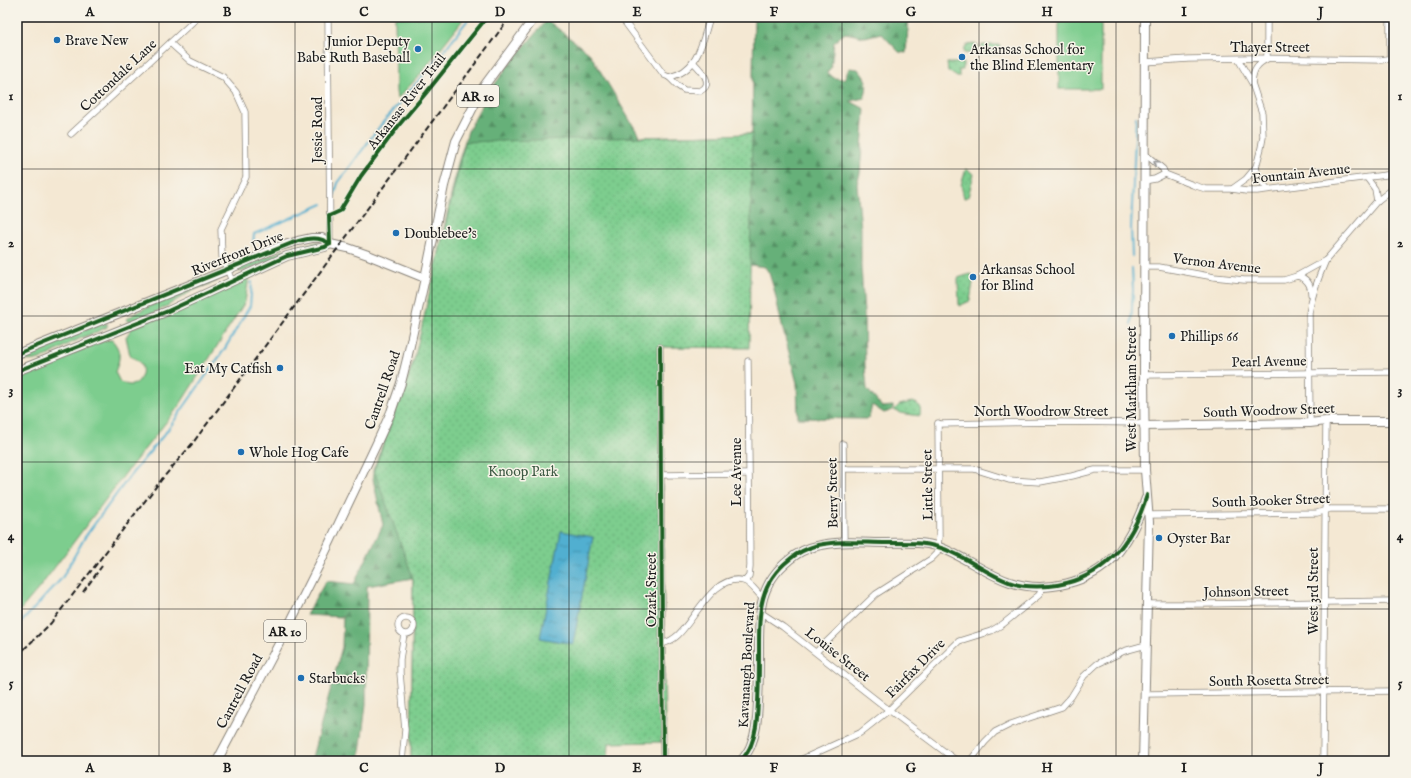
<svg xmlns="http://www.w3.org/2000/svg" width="1411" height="778" viewBox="0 0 1411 778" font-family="'IM FELL English',serif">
	<defs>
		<pattern id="forest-firs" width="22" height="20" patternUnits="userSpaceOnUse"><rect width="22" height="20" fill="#66b079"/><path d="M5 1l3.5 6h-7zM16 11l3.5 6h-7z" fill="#538e62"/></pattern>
		<pattern id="park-dots" width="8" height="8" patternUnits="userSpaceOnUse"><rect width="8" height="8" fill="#7dcd8e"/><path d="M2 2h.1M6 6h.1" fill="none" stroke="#6baf7a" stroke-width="1.8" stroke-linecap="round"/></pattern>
		<pattern id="water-ripples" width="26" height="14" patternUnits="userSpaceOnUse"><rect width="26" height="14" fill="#51afd0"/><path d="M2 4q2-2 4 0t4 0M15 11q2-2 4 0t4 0" fill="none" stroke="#428ea8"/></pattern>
	</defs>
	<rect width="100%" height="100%" fill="#f7f3e8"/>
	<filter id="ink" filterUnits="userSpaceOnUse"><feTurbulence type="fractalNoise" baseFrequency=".025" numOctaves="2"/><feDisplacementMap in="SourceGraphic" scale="8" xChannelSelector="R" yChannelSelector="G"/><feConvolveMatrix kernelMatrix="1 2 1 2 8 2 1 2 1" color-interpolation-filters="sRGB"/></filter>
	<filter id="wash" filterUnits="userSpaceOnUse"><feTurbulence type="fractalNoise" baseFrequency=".012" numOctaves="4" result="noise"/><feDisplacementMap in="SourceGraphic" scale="16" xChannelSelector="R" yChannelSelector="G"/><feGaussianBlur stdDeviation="0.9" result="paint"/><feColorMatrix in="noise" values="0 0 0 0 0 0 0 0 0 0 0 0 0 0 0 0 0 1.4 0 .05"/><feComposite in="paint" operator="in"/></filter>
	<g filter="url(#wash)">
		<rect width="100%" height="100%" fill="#f4e8d3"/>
		<g fill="#7dcd8e" stroke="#4c7455">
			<path d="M395 17H465L419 76 397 99 396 91Z"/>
			<rect x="1059" y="17" width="42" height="72"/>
			<path d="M318 242 320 243 311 247 295 251 243 271 240 272 239 270 241 267 289 248Z"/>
			<path d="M218 277 217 281C210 284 201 287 194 290 179 297 142 326 126 320L134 314 179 291Z"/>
			<path d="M249 277 245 302 179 406 124 475 40 587 17 614V375L106 340H112C122 351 120 359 115 372L120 382C123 383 127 385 130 385 140 385 146 371 140 363 138 360 133 358 130 355L126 337 132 328Z"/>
			<path d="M107 323V327C96 333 84 336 73 342 58 349 40 364 23 360V359L29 352 100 324Z"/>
		</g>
		<path fill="url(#forest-firs)" stroke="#41664a" d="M754 17H909L906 53 899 52 881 33 865 37 845 33 834 42 831 68 827 72 834 78 845 79 849 68 858 69C867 80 869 84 864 98L850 101 865 109 860 173 857 184 861 229V266L864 313 865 366 867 389 882 407 893 406V410L884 413 872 405 869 418 866 419 798 418 797 383 783 330 774 289 769 273 765 267 751 265 663 346 411 761 413 578 367 586 366 704 359 761H311L342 647 343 617 306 615 326 581 354 584 383 525 373 479V470L419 346 458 163 468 131 490 91 510 63 547 20 590 54 640 137 752 134Z"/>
		<g fill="url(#park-dots)" stroke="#4c7455">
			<path d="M976 44 978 45V54L964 53V48L967 45Z"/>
			<path d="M982 45H1000V54H981Z"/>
			<path d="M947 63H963V70H959V77H957L948 71Z"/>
			<path d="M752 134 749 348 661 347 665 742 609 743 608 761H411L413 578 374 470 413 364 465 142Z"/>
			<path d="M966 169 974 174 968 197 964 198 961 185Z"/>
			<path d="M970 274 974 276 970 301 959 306 958 278Z"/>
			<path d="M912 402C921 404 921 408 920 416L900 413 894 410 899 405Z"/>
		</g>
		<path fill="url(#water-ripples)" stroke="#366676" d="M561 531 593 537 573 644 540 638Z"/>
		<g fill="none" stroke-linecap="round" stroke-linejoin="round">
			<g stroke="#51afd0" stroke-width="2">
				<path d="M334 196 338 183 380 126 439 57 470 17"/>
				<path d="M253 245 254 234 323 204"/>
				<path d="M1132 256 1131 228 1136 117"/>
				<path d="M1131 324 1133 290 1132 268"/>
				<path d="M17 627 62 578 85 537 129 477 167 431 224 350 250 306 252 282"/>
			</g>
		</g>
	</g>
	<g filter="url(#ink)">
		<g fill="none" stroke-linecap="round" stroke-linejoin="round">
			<defs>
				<g id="street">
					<path d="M328 17 330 244"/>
					<path d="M621 17 664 75 669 77 678 86 684 90 700 91C715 84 701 70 693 62"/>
					<path d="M1390 17V58"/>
					<path d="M170 43 190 61 223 77 236 92 245 112 246 177 221 229 222 257 232 281"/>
					<path d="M1238 59 1252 83 1262 113 1263 137 1261 148 1256 167 1259 179 1268 189"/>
					<path d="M1145 62 1188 59 1250 58 1381 60 1394 58"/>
					<path d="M669 77C699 71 702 42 710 17"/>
					<path d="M1252 82C1253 71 1256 64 1267 59V17"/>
					<path d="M71 134 198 17"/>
					<path d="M1145 154 1163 169 1165 174 1193 185 1206 189H1232L1246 191H1257L1394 174"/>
					<path d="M1367 178 1375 189 1377 201"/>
					<path d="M1144 181 1155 179 1165 174"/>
					<path d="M1232 189 1246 179 1256 167"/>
					<path d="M1144 267H1159L1214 277 1244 280H1284L1297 276 1326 260 1377 201 1394 188"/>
					<path d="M1297 276C1307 278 1311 285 1311 294"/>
					<path d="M660 347 663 761"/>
					<path d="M1144 375 1394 372"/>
					<path d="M1310 423 1309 313C1312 294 1318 278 1326 260"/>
					<path d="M938 424 1057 422 1144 423"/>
					<path d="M843 444 844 543"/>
					<path d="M844 469H974L1009 480 1040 482 1072 476 1095 470H1145"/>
					<path d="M662 475 748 474"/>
					<path d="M1148 515 1317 513 1330 509H1394"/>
					<path d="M745 581 749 576 750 566 748 361"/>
					<path d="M1147 604H1204L1394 601"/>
					<path d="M760 612 783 627 889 710 957 761"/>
					<circle cx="406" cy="626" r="8"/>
					<path d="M662 644C668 642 674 639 678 635 695 619 715 572 744 581 751 583 757 593 762 597"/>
					<path d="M816 652 876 594 931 559 937 553 939 537 938 423"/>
					<path d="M1145 694 1394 691"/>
					<path d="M402 761 405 730 400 673V659L404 634"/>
					<path d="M798 761 860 733 889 710 959 641 991 631 1003 624 1039 595 1043 587"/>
					<path d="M970 761 985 742 995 732 1011 724 1062 707 1071 697 1084 676 1097 664 1124 651 1146 645"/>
					<path d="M1323 761 1326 421"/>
				</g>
				<g id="secondary">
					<path d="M17 354 227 270 281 246 298 241 312 238H322L330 244 348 248 368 255 425 278"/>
					<path d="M17 371 168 311 287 256 325 247 330 244"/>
					<path d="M1144 426 1310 423 1326 421H1394"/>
					<path d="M741 761C745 756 749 751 751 745 757 731 757 717 758 702 759 683 759 664 759 645 759 610 760 583 789 560 797 553 807 548 817 546 839 540 863 543 886 543 903 543 923 541 939 547 964 556 985 574 1010 582 1045 594 1090 583 1115 556 1129 540 1139 518 1146 498"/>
					<path d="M1143 761 1149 522 1145 470 1144 375 1145 17"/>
				</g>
				<path id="primary" d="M217 761 292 619 320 563 376 445 391 412 401 383 407 359 425 278 444 186 456 141 484 86 535 17"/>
			</defs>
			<use href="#street" stroke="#888278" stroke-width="7"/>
			<use href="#secondary" stroke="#888278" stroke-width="10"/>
			<use href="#primary" stroke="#888278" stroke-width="10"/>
			<use href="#street" stroke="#fff" stroke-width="5.5"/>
			<use href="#secondary" stroke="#fff" stroke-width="8"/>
			<use href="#primary" stroke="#fff" stroke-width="8"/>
			<g stroke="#1c1c1c" stroke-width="2" stroke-dasharray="6 3" stroke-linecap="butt">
				<path d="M83 592 102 566"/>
				<path d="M17 656 51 623 162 479 192 444 510 17"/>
			</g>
			<defs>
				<g id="cycleway">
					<path d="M330 244 329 216 340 211 361 176 399 125 426 93 487 17"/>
					<path d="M660 347 663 761"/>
					<path d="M17 354 292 243C306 239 318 235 330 244"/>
					<path d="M17 371 168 311 287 256 325 247 330 244"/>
					<path d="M741 761C745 756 749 751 751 745 757 731 757 717 758 702 759 684 759 666 759 648 759 612 759 583 790 559 798 552 808 548 818 545 840 540 864 543 887 543 904 543 922 542 938 547 963 554 984 573 1009 582 1021 587 1036 587 1049 586 1103 581 1132 543 1147 495"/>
				</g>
			</defs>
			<use href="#cycleway" stroke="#f7f3e8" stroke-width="6"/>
			<use href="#cycleway" stroke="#1b5e20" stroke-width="4"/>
		</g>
		<defs><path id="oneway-chevron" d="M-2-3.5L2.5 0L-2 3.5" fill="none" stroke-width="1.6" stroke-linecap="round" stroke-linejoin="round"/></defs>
		<use stroke="#999" href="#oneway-chevron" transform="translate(1156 163) rotate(-140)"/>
	</g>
	<path fill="none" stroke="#1c1c1c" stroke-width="1" stroke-opacity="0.55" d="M159 17V761M295 17V761M432 17V761M569 17V761M706 17V761M842 17V761M979 17V761M1116 17V761M1252 17V761M17 169H1394M17 316H1394M17 462H1394M17 609H1394"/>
	<g fill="#1f6fb2" stroke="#f7f3e8" stroke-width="1.5">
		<circle cx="57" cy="40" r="4"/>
		<circle cx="418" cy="49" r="4"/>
		<circle cx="962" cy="57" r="4"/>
		<circle cx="396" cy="233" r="4"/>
		<circle cx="973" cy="277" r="4"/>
		<circle cx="1172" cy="336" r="4"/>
		<circle cx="280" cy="368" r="4"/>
		<circle cx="241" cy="452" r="4"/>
		<circle cx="1159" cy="538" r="4"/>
		<circle cx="301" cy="678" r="4"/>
	</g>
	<g text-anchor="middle" stroke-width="3" stroke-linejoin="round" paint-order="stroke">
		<g fill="#f7f3e8" stroke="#5e5c59" stroke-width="1">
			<rect x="457" y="85" width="42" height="22" rx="3"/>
			<rect x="264" y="620" width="42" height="22" rx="3"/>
		</g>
		<g font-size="13" font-weight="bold" fill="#1c1c1c">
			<text x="478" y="101">AR 10</text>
			<text x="285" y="636">AR 10</text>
		</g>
		<g font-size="14" fill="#1c1c1c" stroke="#f7f3e8" text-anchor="start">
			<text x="65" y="45">Brave New</text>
			<text x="410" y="46" text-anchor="end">Junior Deputy<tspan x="410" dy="16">Babe Ruth Baseball</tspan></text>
			<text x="970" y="54">Arkansas School for<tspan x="970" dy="16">the Blind Elementary</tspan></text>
			<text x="404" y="238">Doublebee's</text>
			<text x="981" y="274">Arkansas School<tspan x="981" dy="16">for Blind</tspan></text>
			<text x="1180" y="341">Phillips 66</text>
			<text x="272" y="373" text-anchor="end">Eat My Catfish</text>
			<text x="249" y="457">Whole Hog Cafe</text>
			<text x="1167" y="543">Oyster Bar</text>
			<text x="309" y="683">Starbucks</text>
		</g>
		<g font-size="14" fill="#1c1c1c" stroke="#f7f3e8">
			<text x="1270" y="52">Thayer Street</text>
			<text transform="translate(118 75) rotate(-43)" y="5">Cottondale Lane</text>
			<text transform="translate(406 101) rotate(-52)" y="5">Arkansas River Trail</text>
			<text transform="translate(317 130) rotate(-90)" y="5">Jessie Road</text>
			<text transform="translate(1301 173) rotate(-6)" y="5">Fountain Avenue</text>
			<text transform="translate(237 253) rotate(-22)" y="5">Riverfront Drive</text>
			<text transform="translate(1217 263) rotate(7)" y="5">Vernon Avenue</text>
			<text transform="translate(1269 361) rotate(-1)" y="5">Pearl Avenue</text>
			<text transform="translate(1131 389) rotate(-90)" y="5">West Markham Street</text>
			<text transform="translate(382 390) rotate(-71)" y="5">Cantrell Road</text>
			<text transform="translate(1269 410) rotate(-2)" y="5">South Woodrow Street</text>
			<text x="1041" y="416">North Woodrow Street</text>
			<text transform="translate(736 472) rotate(-90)" y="5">Lee Avenue</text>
			<text transform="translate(927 485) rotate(-91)" y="5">Little Street</text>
			<text transform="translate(832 493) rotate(-91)" y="5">Berry Street</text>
			<text transform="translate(1271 500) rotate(-2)" y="5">South Booker Street</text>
			<text transform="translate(651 590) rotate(-90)" y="5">Ozark Street</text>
			<text transform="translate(1246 591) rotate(-1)" y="5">Johnson Street</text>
			<text transform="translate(1313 591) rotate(-90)" y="5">West 3rd Street</text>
			<text transform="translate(838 654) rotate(38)" y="5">Louise Street</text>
			<text transform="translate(746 665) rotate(-87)" y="5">Kavanaugh Boulevard</text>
			<text transform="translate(915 668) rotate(-45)" y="5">Fairfax Drive</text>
			<text transform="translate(1269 680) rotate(-1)" y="5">South Rosetta Street</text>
			<text transform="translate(239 691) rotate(-62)" y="5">Cantrell Road</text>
		</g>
		<g font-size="14" fill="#3e5a44" stroke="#f7f3e8">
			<text x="523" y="476">Knoop Park</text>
		</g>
	</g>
	<rect width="1411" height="778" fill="none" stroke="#f7f3e8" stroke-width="44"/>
	<rect x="22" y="22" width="1367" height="734" fill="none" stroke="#1c1c1c" stroke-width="1.5"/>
	<g font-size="13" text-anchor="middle" font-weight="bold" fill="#1c1c1c">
		<text x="90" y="16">A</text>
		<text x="227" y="16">B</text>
		<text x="364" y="16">C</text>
		<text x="500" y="16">D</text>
		<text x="637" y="16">E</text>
		<text x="774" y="16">F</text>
		<text x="911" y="16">G</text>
		<text x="1047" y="16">H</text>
		<text x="1184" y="16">I</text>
		<text x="1321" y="16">J</text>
		<text x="11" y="100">1</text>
		<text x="1400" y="100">1</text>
		<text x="11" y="247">2</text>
		<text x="1400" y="247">2</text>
		<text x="11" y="394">3</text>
		<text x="1400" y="394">3</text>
		<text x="11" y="540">4</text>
		<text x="1400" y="540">4</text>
		<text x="11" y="687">5</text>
		<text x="1400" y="687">5</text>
		<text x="90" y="772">A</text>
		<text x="227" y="772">B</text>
		<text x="364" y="772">C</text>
		<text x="500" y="772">D</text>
		<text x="637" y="772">E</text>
		<text x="774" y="772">F</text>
		<text x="911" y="772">G</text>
		<text x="1047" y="772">H</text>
		<text x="1184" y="772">I</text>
		<text x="1321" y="772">J</text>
	</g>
</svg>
